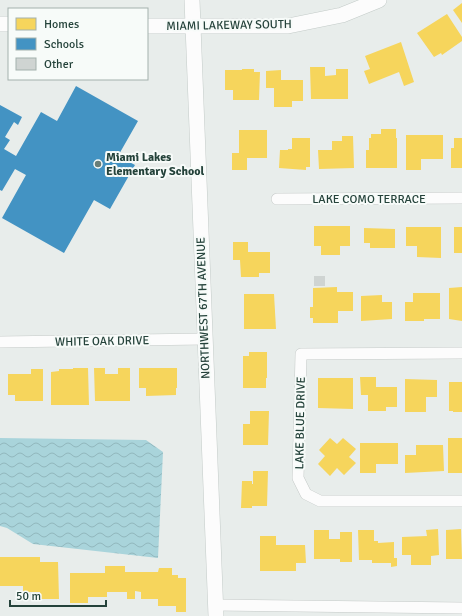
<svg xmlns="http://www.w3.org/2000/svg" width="462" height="616" viewBox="0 0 462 616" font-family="Signika,sans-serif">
	<defs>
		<pattern id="water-waves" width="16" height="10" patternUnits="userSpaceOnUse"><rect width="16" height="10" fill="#a9d4db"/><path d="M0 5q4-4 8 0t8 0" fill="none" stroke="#91b7bd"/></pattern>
	</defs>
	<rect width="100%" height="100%" fill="#e8edeb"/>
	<path fill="url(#water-waves)" d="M0 438 146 440 163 452 158 558 33 544 7 528 0 526Z"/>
	<g fill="#f6d55c">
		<path d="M462 3V23L453 10Z"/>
		<path d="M447 14 462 37V41L442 55 441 53 434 57 417 33Z"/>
		<path d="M401 42 414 82 404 86 399 72 369 84 364 71 370 69 365 56Z"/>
		<path d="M310 67H325V76L336 75V69H348V99H311Z"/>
		<path d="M242 69H254V72H260L259 100H233V90H225V70H242Z"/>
		<path d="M281 70V80H303V101H292V107H274V88H266V71Z"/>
		<path d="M381 129H396V138H397V168H366V150H369V138H371V134H381Z"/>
		<path d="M239 130H267V158H247V170H232V153H239Z"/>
		<path d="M406 135H443V159H421V170H406Z"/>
		<path d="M342 136H353L354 168 319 169 318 150H332V141H342Z"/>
		<path d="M292 138H310V167H306V170L279 168 280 150H288V149H292Z"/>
		<path d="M454 138H462V168H451V148H454Z"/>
		<path d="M314 226H350V246H340V255H321V246H314Z"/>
		<path d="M406 227H441V258L417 257V246H406Z"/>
		<rect x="454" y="227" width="8" height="26"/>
		<path d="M364 228 395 229V248H370V243H364Z"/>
		<path d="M233 242H248V252H270V273H259V277H241L240 260H233Z"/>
		<path d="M337 287V292H353V311H338V323H313V318H310V307H313V288Z"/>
		<path d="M462 287V321L449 319V288Z"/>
		<path d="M413 293H440V319H424V321H405V302H413Z"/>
		<path d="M244 294H274L276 329H244Z"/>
		<path d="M382 295V302H392V319L361 321V296Z"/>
		<path d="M249 352H267V378H266V388H243V356H249Z"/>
		<path d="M73 368H88L89 405H51V372L59 371V369H73Z"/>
		<path d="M94 368H105V374H118V368H130V401H95Z"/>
		<path d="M139 368H177V388H176V395L146 396V388H139Z"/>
		<path d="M31 369H43V401H15V395H8V374H31Z"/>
		<path d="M360 377H376V387H397V407H386V411H368V395H361Z"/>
		<path d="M318 378H353V409L318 408Z"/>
		<path d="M405 379 437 380V397H426V412H405Z"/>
		<path d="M449 382H462V412H453V411H449Z"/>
		<path d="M250 411H269L268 445H243V424H250Z"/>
		<path d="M330 438 337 444 343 438 356 449 349 457 356 463 344 475 337 468 330 476 318 464 325 456 319 450Z"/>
		<rect x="448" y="438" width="14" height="35"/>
		<path d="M360 443H398V464H376V473H360Z"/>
		<path d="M416 445H443L444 471 405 473V455H416Z"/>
		<path d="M253 471H268L267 506H252V508H241L242 481H252V484H253Z"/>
		<path d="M438 529 439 555 431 556V565H411V555H402V537L427 536 426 530Z"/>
		<path d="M461 529 462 559H446V530Z"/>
		<path d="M314 530H329V539H340V532H352V562H340V559H314Z"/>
		<path d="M358 530H374V541H378V543L394 542V558H397V566L391 567V563H372V560H359Z"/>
		<path d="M260 536H276V545H305L306 563H296V571H260Z"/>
		<path d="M0 557H40V562H58L59 599H40V592H23V586H0Z"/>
		<path d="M105 566H125V572H158L159 568H172V575H178V578H186V612H176V606H158V599H141V592L135 591V599H127V592H107V597H88V603H70V573H105Z"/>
	</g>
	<path fill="#4393c3" d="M76 86 138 121 118 156 135 165 110 209 94 200 64 253 2 218 26 175 15 169 2 191 0 190V105L22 117 18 125 14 122 5 137 10 140 4 149 16 156 41 112 57 121Z"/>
	<rect fill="#cfd4d2" x="314" y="276" width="11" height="10"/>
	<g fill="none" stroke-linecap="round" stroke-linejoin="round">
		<defs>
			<g id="street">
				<path d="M277 199 462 198"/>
				<path d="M0 342 204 339"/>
				<path d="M462 353 301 354 298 478 306 494 320 501H462"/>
				<path d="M215 605 462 608"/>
			</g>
			<g id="secondary">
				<path d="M192 0 216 616"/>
				<path d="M0 24H9"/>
				<path d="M147 26H288L342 15 379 0"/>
			</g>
		</defs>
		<use href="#street" stroke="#c5cac8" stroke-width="12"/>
		<use href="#secondary" stroke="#c3cbc8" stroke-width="16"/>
		<use href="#street" stroke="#fcfcfc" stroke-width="11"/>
		<use href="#secondary" stroke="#fcfcfc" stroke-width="15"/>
	</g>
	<circle fill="#697e78" stroke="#f7fbf9" stroke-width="1.5" cx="98" cy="164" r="4"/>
	<g text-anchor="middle" stroke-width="4" stroke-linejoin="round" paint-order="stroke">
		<g font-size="12" fill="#24423a" stroke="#f7fbf9">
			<text transform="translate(229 25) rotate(-1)" y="4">MIAMI LAKEWAY SOUTH</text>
			<text x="369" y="203">LAKE COMO TERRACE</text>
			<text transform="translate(203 308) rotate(-92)" y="4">NORTHWEST 67TH AVENUE</text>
			<text transform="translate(102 341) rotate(-1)" y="4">WHITE OAK DRIVE</text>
			<text transform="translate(300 423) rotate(-89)" y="4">LAKE BLUE DRIVE</text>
		</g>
		<g font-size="12" font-weight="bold" fill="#24423a" stroke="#f7fbf9" text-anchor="start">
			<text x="106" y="161">Miami Lakes<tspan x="106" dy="14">Elementary School</tspan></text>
		</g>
	</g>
	<rect x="8" y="8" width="140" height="72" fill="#f7fbf9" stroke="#a3b1ad"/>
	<rect x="16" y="18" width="20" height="12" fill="#f6d55c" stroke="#a3b1ad"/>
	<text x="44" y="28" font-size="12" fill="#24423a">Homes</text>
	<rect x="16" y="38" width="20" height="12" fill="#4393c3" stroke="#a3b1ad"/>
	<text x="44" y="48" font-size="12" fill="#24423a">Schools</text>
	<rect x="16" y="58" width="20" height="12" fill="#cfd4d2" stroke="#a3b1ad"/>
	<text x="44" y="68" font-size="12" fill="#24423a">Other</text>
	<path d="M10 600v6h96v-6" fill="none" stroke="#24423a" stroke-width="2"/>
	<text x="16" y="600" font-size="12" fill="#24423a" stroke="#f7fbf9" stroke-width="3" paint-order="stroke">50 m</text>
</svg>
